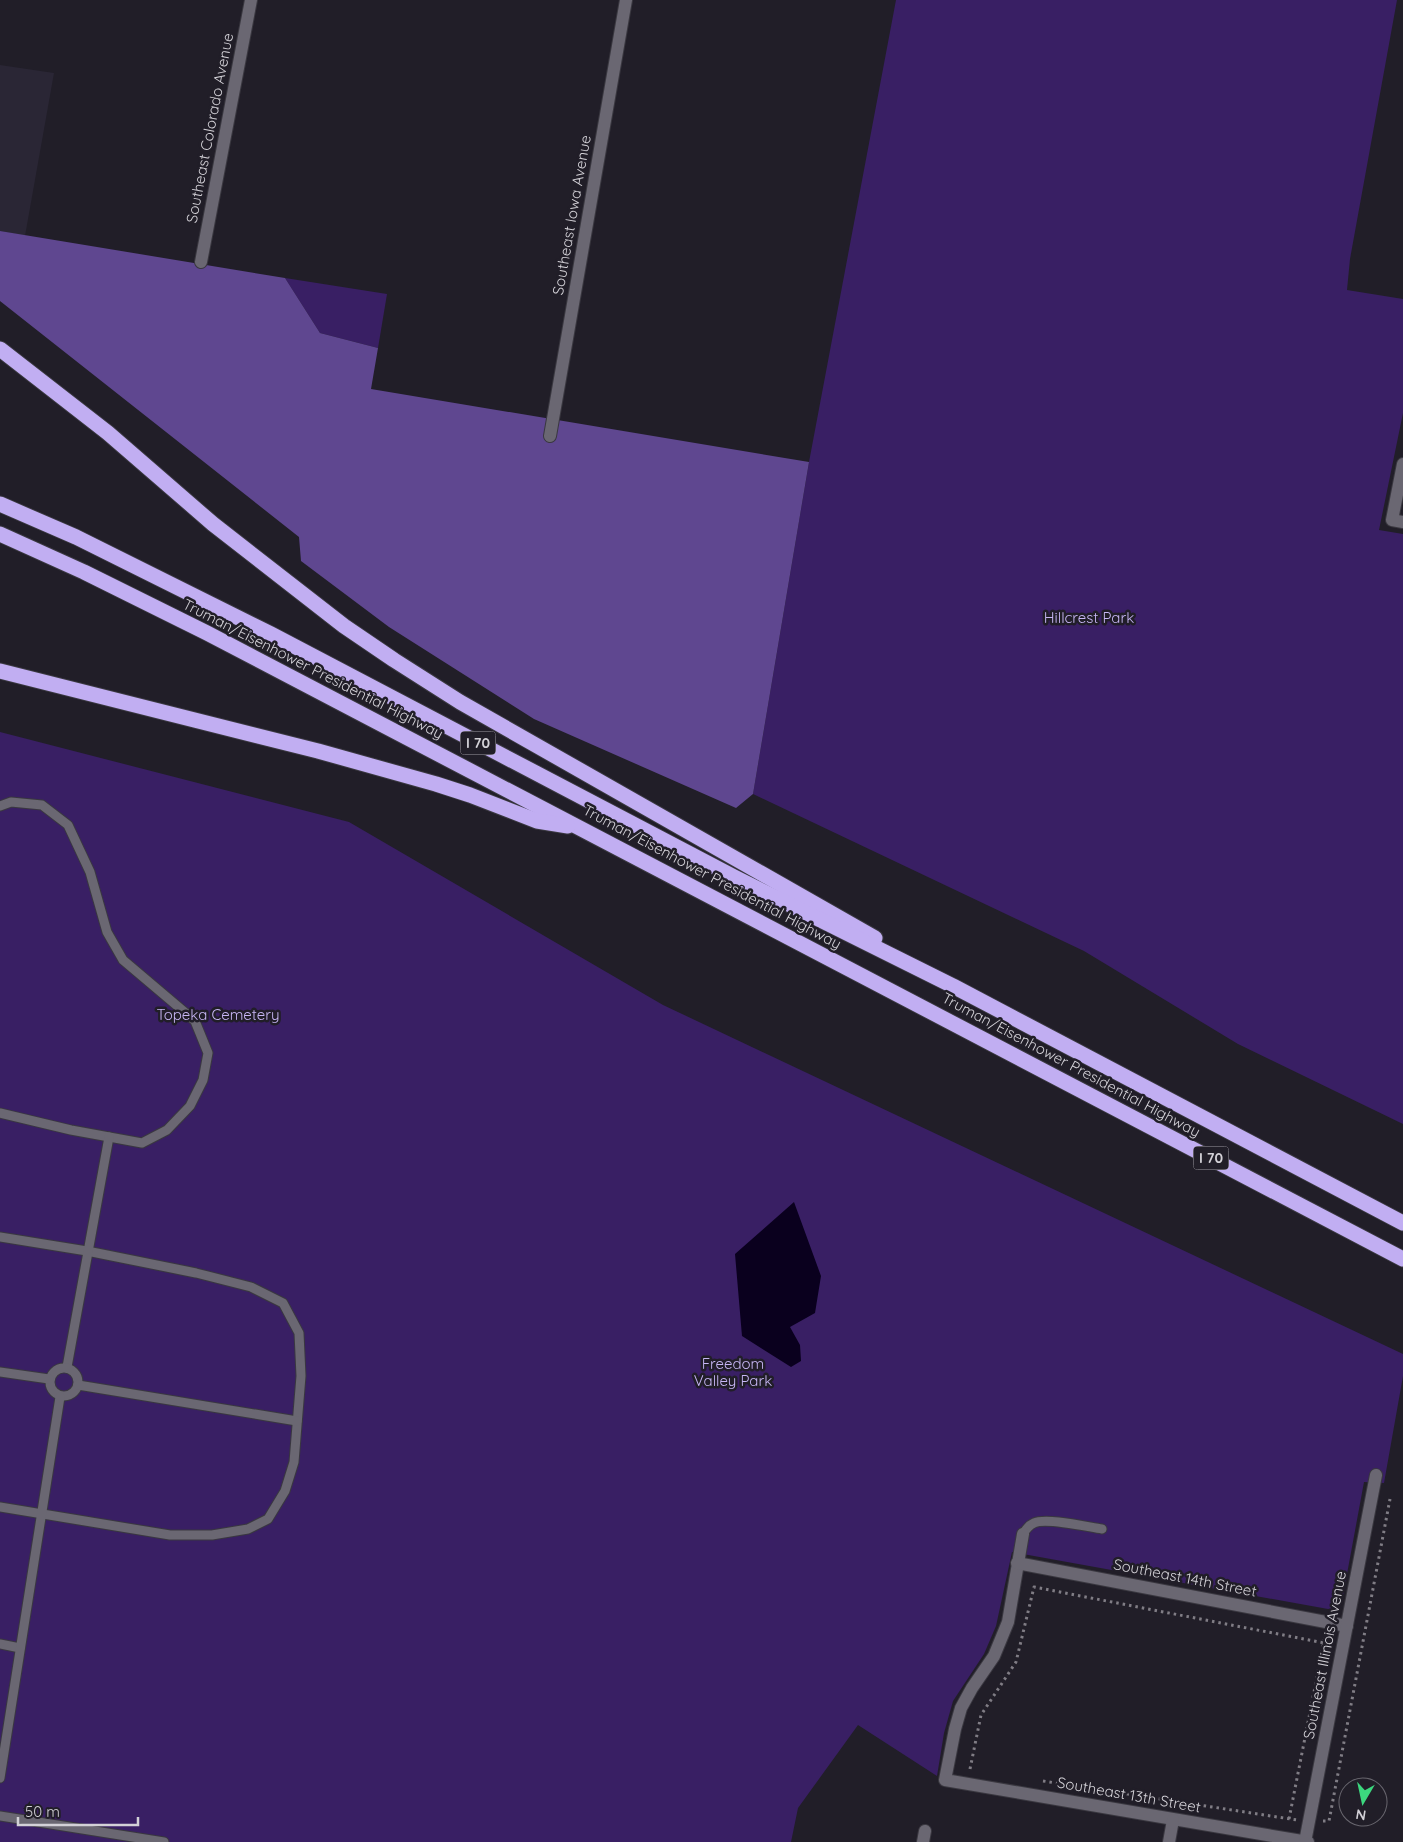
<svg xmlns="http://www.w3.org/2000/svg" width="1403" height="1842" viewBox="0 0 1403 1842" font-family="Quicksand,sans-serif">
	<rect width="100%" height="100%" fill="#211e28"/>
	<path fill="#2a2635" d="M0 65 54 73 25 236 0 231Z"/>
	<g fill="#391f64">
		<path d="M896 0H1397L1350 259 1347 290 1403 299V413L1379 530 1403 534V1124L1238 1044 1084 951 753 794 809 462Z"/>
		<path d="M285 278 387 294 378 348 320 333Z"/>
		<path d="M0 732 349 822 663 1005 1403 1354V1376L1384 1483 1364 1482 1342 1601 1336 1608 1328 1609 1012 1552 996 1626 984 1654 953 1701 944 1733 937 1776 858 1725 798 1808 791 1842H0Z"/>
	</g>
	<path fill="#5f4790" d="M0 231 285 278 320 333 378 348 371 389 809 462 753 794 736 808 534 719 389 627 301 561 299 537 0 301Z"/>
	<path fill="#0a001e" d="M794 1202 821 1276 815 1313 790 1327 800 1345 801 1361 791 1367 742 1336 735 1254Z"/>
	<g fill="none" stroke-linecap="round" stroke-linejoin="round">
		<defs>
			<g id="service">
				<path d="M0 806 11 802 42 805 68 825 90 872 107 932 123 960 195 1021 208 1053 203 1080 190 1106 167 1130 142 1143 71 1130 0 1113"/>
				<path d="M0 1237 87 1251 196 1273 251 1287 283 1303 299 1333 301 1376 294 1462 285 1491 268 1519 248 1529 212 1535H170L0 1507"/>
				<path d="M67 1367 109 1137"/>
				<circle cx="64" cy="1382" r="14"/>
				<path d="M0 1372 49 1379"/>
				<path d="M78 1385 297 1421"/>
				<path d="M1023 1534C1026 1529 1029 1525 1034 1523 1046 1517 1088 1527 1102 1529"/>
				<path d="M0 1644 20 1648"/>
				<path d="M0 1778 60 1397"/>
				<path d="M0 1816 164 1842"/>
			</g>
			<g id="minor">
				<path d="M201 262 251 0"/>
				<path d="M550 436 626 0"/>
				<path d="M1403 464 1392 520 1403 522"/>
				<path d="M1023 1534 1008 1622 994 1656 972 1688 961 1708 955 1729 945 1780 1308 1842"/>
				<path d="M1017 1563 1347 1626"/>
				<path d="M923 1842 925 1831"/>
				<path d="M1169 1842 1173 1820"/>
				<path d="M1305 1842 1376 1475"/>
			</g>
			<g id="motorway">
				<path d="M0 349 108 433 213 524 344 626 394 660 460 702 875 938"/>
				<path d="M0 504 76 537 271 634 734 877 953 986 1403 1223"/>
				<path d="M0 534 84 572 207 633 1403 1259"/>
				<path d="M0 671 318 751 436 784 470 795 537 821 568 826"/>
			</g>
		</defs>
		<use href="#service" stroke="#3a3840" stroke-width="11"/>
		<use href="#minor" stroke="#3a3840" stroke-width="14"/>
		<use href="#motorway" stroke="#3a3840" stroke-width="17"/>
		<g stroke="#807d85" stroke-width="3" stroke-dasharray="2.5 4" stroke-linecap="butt">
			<path d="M970 1769 981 1715 1016 1662 1034 1587 1330 1644"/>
			<path d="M1043 1781 1297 1820"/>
			<path d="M1289 1819 1325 1636"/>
			<path d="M1323 1821H1329L1390 1499"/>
		</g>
		<use href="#service" stroke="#6a6772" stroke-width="9"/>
		<use href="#minor" stroke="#6a6772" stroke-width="12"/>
		<use href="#motorway" stroke="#c1aef2" stroke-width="15"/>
	</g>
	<g text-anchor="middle" stroke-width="5" stroke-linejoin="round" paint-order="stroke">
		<g fill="#211e28" stroke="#9e9ba2" stroke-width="1">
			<rect x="460.5" y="731.5" width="35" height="23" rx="4"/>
			<rect x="1193.5" y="1146.5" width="35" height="23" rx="4"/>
		</g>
		<g font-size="14" font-weight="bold" fill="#d3d1d7">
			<text x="478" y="748">I 70</text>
			<text x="1211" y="1163">I 70</text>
		</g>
		<g font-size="15" fill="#d3d1d7" stroke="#211e28">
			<text transform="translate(210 128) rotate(-79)" y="5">Southeast Colorado Avenue</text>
			<text transform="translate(572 215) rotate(-80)" y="5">Southeast Iowa Avenue</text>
			<text transform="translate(313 669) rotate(27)" y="5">Truman/Eisenhower Presidential Highway</text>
			<text transform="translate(712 877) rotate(28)" y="5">Truman/Eisenhower Presidential Highway</text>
			<text transform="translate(1071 1065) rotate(28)" y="5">Truman/Eisenhower Presidential Highway</text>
			<text transform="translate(1185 1578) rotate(11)" y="5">Southeast 14th Street</text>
			<text transform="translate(1325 1655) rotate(-79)" y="5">Southeast Illinois Avenue</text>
			<text transform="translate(1129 1795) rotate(10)" y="5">Southeast 13th Street</text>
		</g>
		<g font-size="15" fill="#c7b6f4" stroke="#211e28">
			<text x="1089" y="623">Hillcrest Park</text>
			<text x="218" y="1020">Topeka Cemetery</text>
			<text x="733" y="1369">Freedom<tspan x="733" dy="17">Valley Park</tspan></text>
		</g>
	</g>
	<g transform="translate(1363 1802) rotate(189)"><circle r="24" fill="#211e28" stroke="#68666e"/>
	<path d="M0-4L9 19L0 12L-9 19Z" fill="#3cd77e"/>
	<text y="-8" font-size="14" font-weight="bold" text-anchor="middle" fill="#d3d1d7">N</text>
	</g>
	<path d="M18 1817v8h120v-8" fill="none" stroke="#d3d1d7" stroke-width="2.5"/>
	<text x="25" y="1817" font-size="15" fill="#d3d1d7" stroke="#211e28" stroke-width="4" paint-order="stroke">50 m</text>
</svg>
